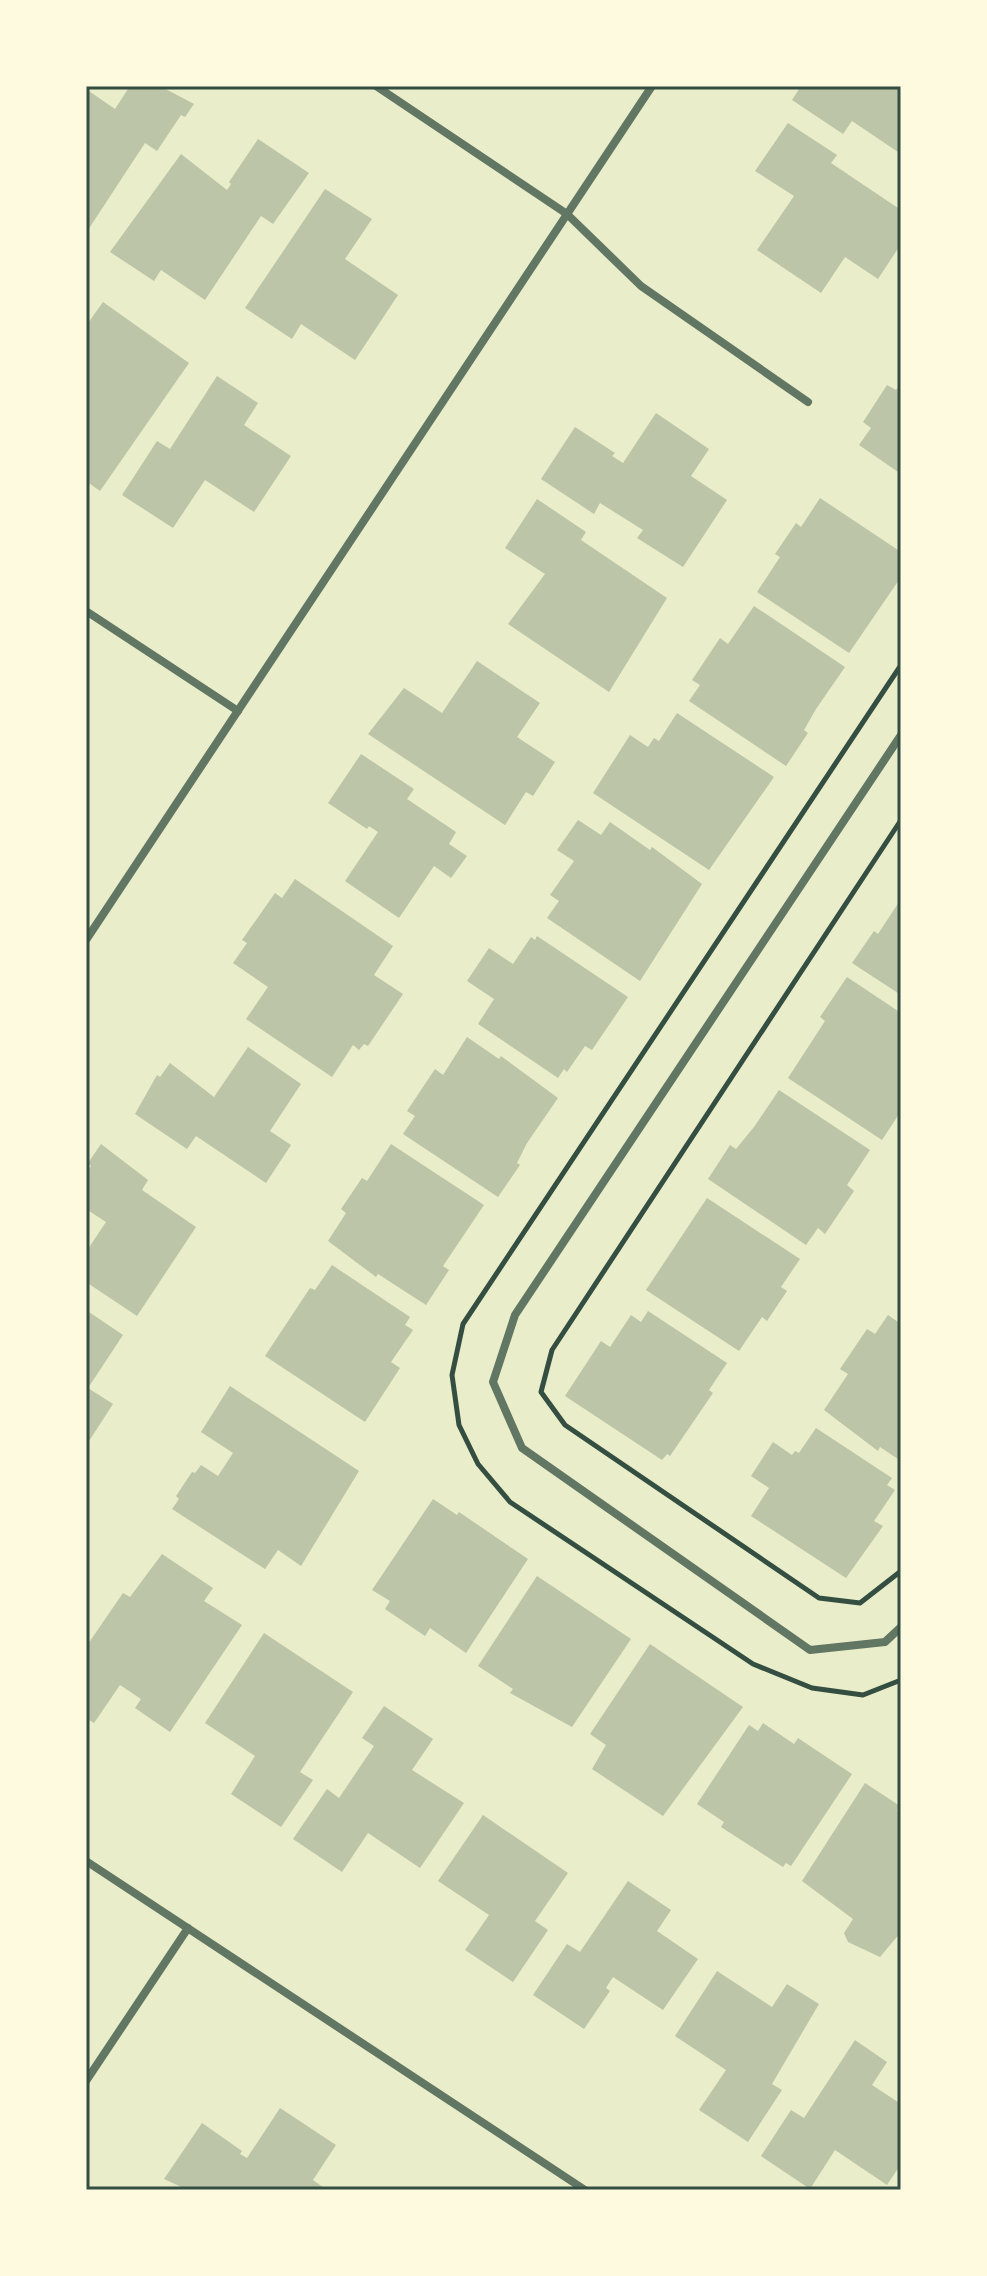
<svg xmlns="http://www.w3.org/2000/svg" width="987" height="2276" viewBox="0 0 987 2276" font-family="'Golos Text',sans-serif">
	<rect width="100%" height="100%" fill="#e9edc9"/>
	<g fill="#bcc5a7">
		<path d="M130 86H160L194 104 185 117 181 115 157 151 145 143 86 233V89L115 109Z"/>
		<path d="M801 86H901V154L852 121 843 134 792 100Z"/>
		<path d="M788 123 837 155 831 163 901 210V244L878 279 845 257 821 293 757 250 794 196 755 171Z"/>
		<path d="M258 139 309 173 273 224 261 216 205 300 161 270 154 281 110 252 181 154 227 190 231 184 229 182Z"/>
		<path d="M325 189 372 219 345 259 398 295 355 360 301 324 292 339 245 308Z"/>
		<path d="M103 302 189 363 100 491 86 481V326Z"/>
		<path d="M217 376 258 403 244 425 291 456 254 512 205 480 173 528 122 495 157 441 170 449Z"/>
		<path d="M901 383V474L859 445 871 428 863 422 887 385 896 390Z"/>
		<path d="M656 413 709 449 691 476 727 500 683 567 637 538 643 530 600 503 594 514 541 479 575 427 615 453 612 456 623 463Z"/>
		<path d="M820 498 901 552V577L849 653 757 592 780 557 775 554 796 523 801 527Z"/>
		<path d="M537 499 586 532 581 540 667 598 609 692 508 624 545 574 505 548Z"/>
		<path d="M754 606 845 667 816 709 804 730 808 733 786 766 689 701 700 685 692 680 720 638 728 644Z"/>
		<path d="M477 661 540 703 517 737 555 762 533 796 526 792 505 825 368 734 404 688 442 713Z"/>
		<path d="M677 713 774 777 709 870 593 793 630 735 648 747 654 738 659 741Z"/>
		<path d="M361 754 414 789 407 799 456 832 449 844 467 856 451 878 434 866 399 918 345 881 378 832 369 826 367 829 328 803Z"/>
		<path d="M578 820 601 835 610 822 650 850 652 847 702 884 640 981 547 918 559 901 550 895 574 861 557 850Z"/>
		<path d="M295 879 393 946 374 975 403 994 368 1046 364 1044 359 1050 353 1045 332 1077 246 1019 268 987 233 963 247 943 242 940 275 893 282 898Z"/>
		<path d="M901 899V995L852 963 874 931 878 934Z"/>
		<path d="M537 936 628 997 592 1050 585 1046 567 1072 564 1069 558 1078 478 1024 494 999 467 981 489 948 513 964 531 937 535 940Z"/>
		<path d="M847 977 901 1013V1111L882 1140 788 1078 825 1021 820 1017Z"/>
		<path d="M467 1037 499 1059 501 1056 558 1098 527 1143 517 1163 520 1165 498 1197 403 1134 415 1116 407 1111 435 1069 443 1075Z"/>
		<path d="M248 1047 301 1084 270 1131 291 1145 266 1183 196 1136 187 1149 135 1114 157 1075 160 1077 170 1063 214 1097Z"/>
		<path d="M779 1090 870 1150 847 1185 854 1191 825 1234 818 1228 806 1245 708 1179 730 1145 736 1149 754 1127Z"/>
		<path d="M101 1144 148 1180 142 1190 196 1227 137 1316 86 1282V1252L106 1222 86 1209V1174L91 1166 88 1163Z"/>
		<path d="M391 1144 484 1205 443 1266 449 1270 426 1305 378 1274 376 1277 328 1241 346 1213 341 1209 362 1178 367 1181Z"/>
		<path d="M707 1198 800 1259 781 1287 787 1291 767 1321 762 1317 739 1351 646 1290Z"/>
		<path d="M332 1265 410 1317 405 1325 413 1330 391 1362 400 1368 365 1422 265 1356 310 1288 315 1290Z"/>
		<path d="M86 1310 123 1335 88 1388 113 1404 89 1441 86 1439Z"/>
		<path d="M648 1311 727 1363 709 1390 713 1393 670 1456 667 1454 662 1460 565 1396 601 1341 610 1347 631 1315 641 1322Z"/>
		<path d="M888 1315 901 1324V1461L880 1447 878 1451 824 1410 848 1374 840 1369 867 1329 875 1334Z"/>
		<path d="M230 1386 359 1471 301 1566 278 1550 265 1569 172 1509 179 1499 176 1496 192 1472 195 1473 201 1465 218 1476 233 1453 201 1432Z"/>
		<path d="M816 1428 892 1478 887 1485 895 1490 874 1521 883 1526 846 1578 751 1516 769 1488 751 1476 773 1442 792 1455 795 1451 799 1453Z"/>
		<path d="M433 1499 457 1515 459 1512 528 1559 466 1653 430 1628 425 1636 385 1609 390 1601 372 1590Z"/>
		<path d="M162 1554 213 1588 204 1601 242 1625 170 1732 135 1708 141 1699 120 1685 94 1723 86 1718V1642L90 1641 123 1593 130 1597Z"/>
		<path d="M537 1576 631 1639 572 1727 510 1693 513 1689 478 1666Z"/>
		<path d="M264 1633 353 1692 300 1772 313 1780 281 1827 231 1794 255 1756 205 1723Z"/>
		<path d="M650 1644 743 1707 663 1816 592 1769 606 1745 590 1734Z"/>
		<path d="M384 1706 433 1739 412 1770 464 1803 420 1868 368 1833 342 1872 293 1839 327 1789 339 1798 374 1746 362 1738Z"/>
		<path d="M763 1723 794 1744 798 1738 852 1774 791 1866 786 1863 783 1867 721 1827 724 1822 697 1804 749 1725 758 1731Z"/>
		<path d="M865 1783 900 1806 897 1811 901 1813V1932L880 1957 848 1942 844 1933 853 1919 802 1881Z"/>
		<path d="M483 1815 568 1873 535 1921 548 1930 513 1982 465 1950 489 1915 438 1881Z"/>
		<path d="M628 1881 671 1910 657 1931 698 1959 663 2010 613 1977 606 1988 610 1991 584 2029 533 1995 567 1944 580 1952Z"/>
		<path d="M717 1971 772 2007 787 1984 819 2004 772 2084 782 2090 748 2142 699 2110 726 2070 675 2036Z"/>
		<path d="M855 2040 887 2062 872 2085 901 2104V2164L887 2185 835 2150 810 2189 761 2156 791 2110 804 2118Z"/>
		<path d="M280 2108 336 2145 313 2180 327 2190H188L164 2179 202 2123 242 2151 240 2154 247 2158Z"/>
	</g>
	<g fill="none" stroke-linecap="round" stroke-linejoin="round">
		<g stroke="#344e41" stroke-width="5">
			<path d="M901 665 463 1324 452 1375 459 1425 478 1464 510 1502 753 1664 812 1688 863 1695 901 1680"/>
			<path d="M901 820 552 1350 541 1392 565 1425 819 1598 860 1603 901 1571"/>
		</g>
		<g stroke="#617663" stroke-width="8">
			<path d="M376 86 567 214 641 286 808 402"/>
			<path d="M86 611 238 711"/>
			<path d="M901 735 515 1315 493 1382 522 1448 810 1650 885 1642 901 1627"/>
			<path d="M86 940 652 86"/>
			<path d="M86 1861 585 2190"/>
			<path d="M86 2081 188 1928"/>
		</g>
	</g>
	<rect width="987" height="2276" fill="none" stroke="#fefae0" stroke-width="176"/>
	<rect x="88" y="88" width="811" height="2100" fill="none" stroke="#344e41" stroke-width="3"/>
</svg>
